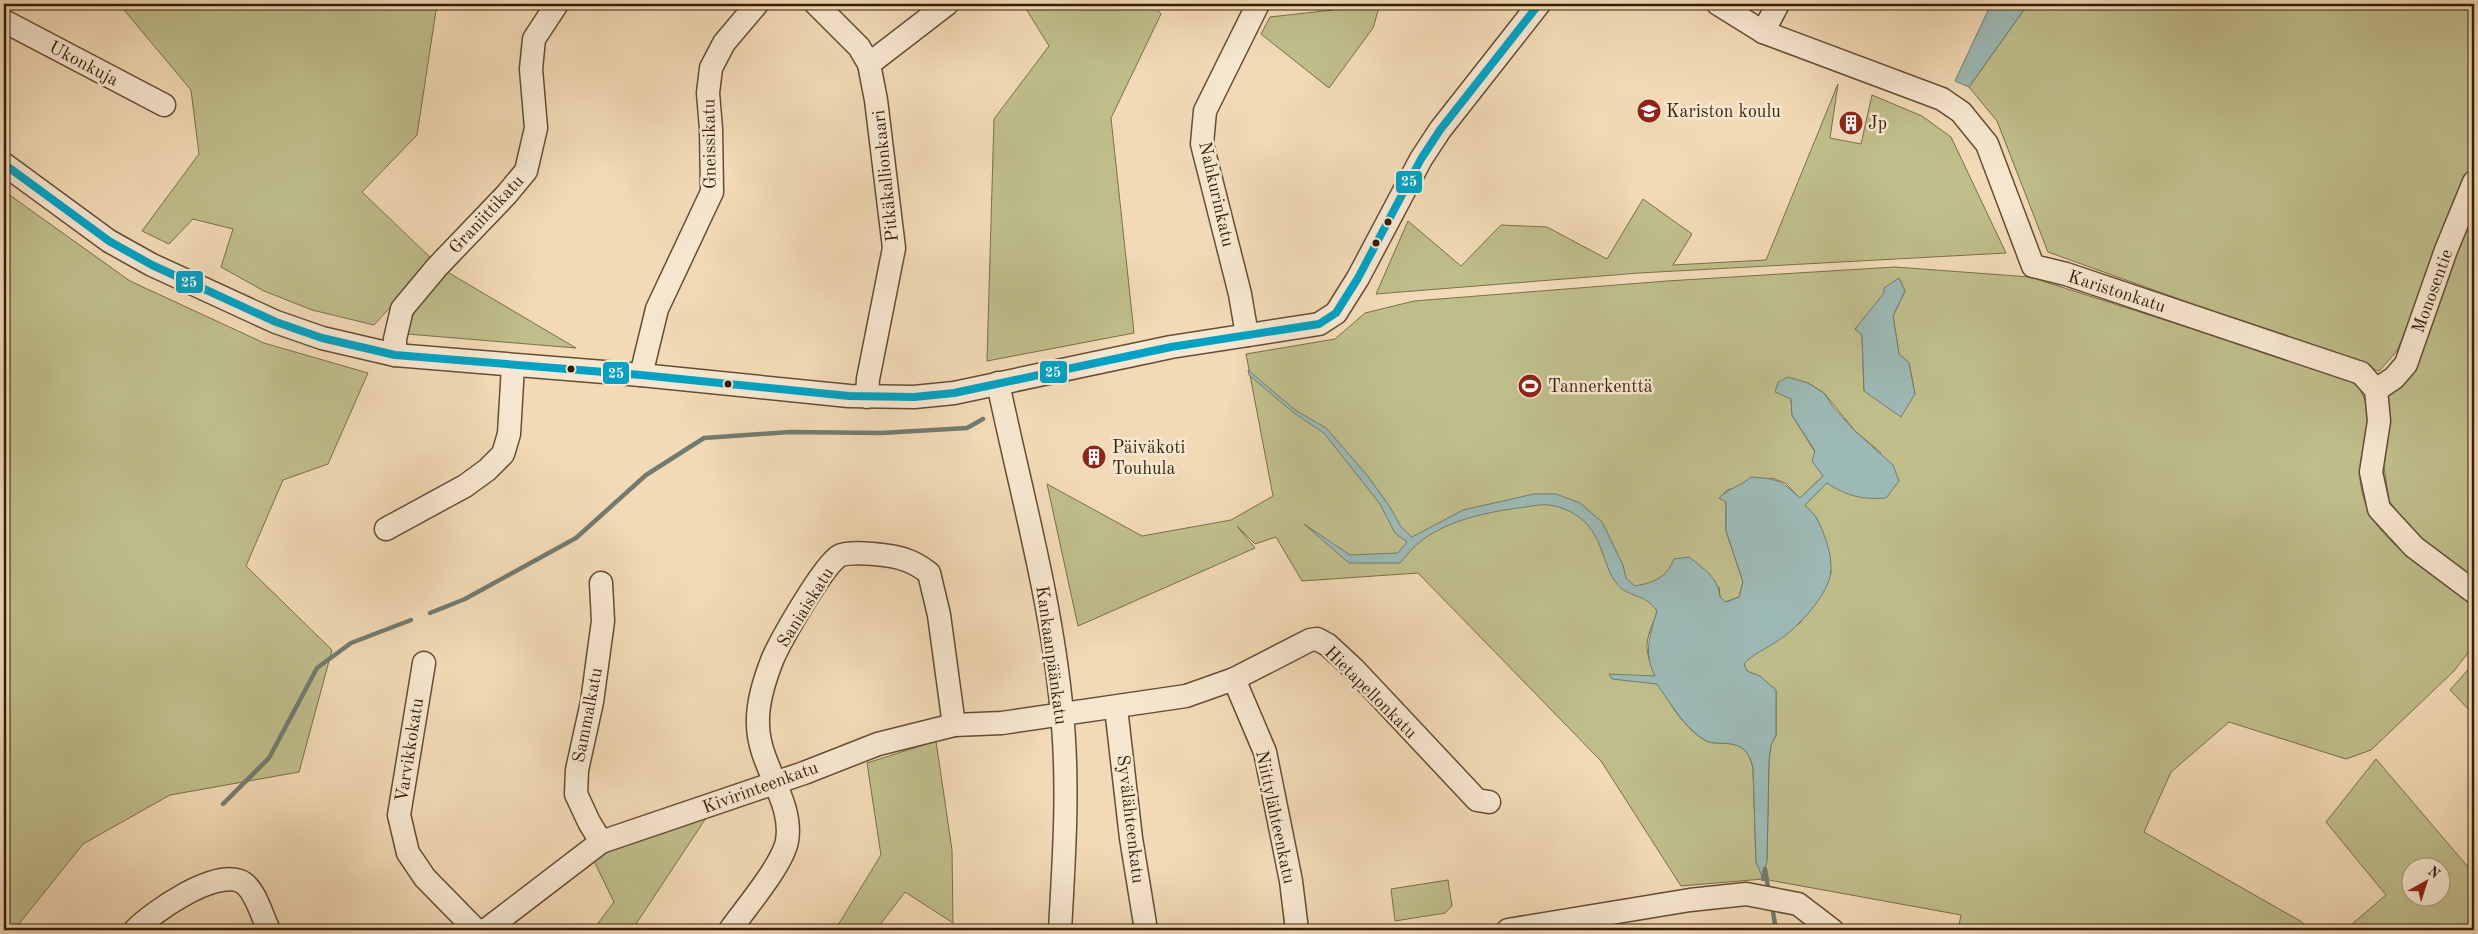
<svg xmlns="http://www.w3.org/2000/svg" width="2478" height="934" viewBox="0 0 2478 934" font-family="'Old Standard TT',serif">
	<rect width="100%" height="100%" fill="#f2dab6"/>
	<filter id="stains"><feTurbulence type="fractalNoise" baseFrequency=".004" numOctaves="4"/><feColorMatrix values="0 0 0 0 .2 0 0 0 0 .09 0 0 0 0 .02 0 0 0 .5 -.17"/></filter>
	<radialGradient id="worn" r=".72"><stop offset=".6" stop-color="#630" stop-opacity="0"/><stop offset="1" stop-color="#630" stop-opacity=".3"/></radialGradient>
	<g fill="#bfbe8b" stroke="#7a6e49" fill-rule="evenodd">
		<path d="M119 4H437L417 135 362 192 433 260 374 325 312 310 264 291 221 267 233 229 193 219 169 244 142 231 199 154 191 90Z"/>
		<path d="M1023 4H1152L1161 14 1111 118 1134 333 987 361 994 119 1049 46Z"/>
		<path d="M1338 4H1380L1373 28 1329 88 1261 34 1270 17 1333 10Z"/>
		<path d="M2028 4H2474V162L2397 351 2379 371 2048 252 1997 121 1969 87Z"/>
		<path d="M1838 84 1830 138 1861 144 1872 95 1922 116 1951 137 2006 253 1639 273 1376 294 1408 221 1461 266 1501 225 1547 227 1607 259 1643 199 1692 234 1673 265 1766 260Z"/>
		<path d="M4 191 130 281 264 343 368 373 328 464 283 480 246 566 332 650 299 772 170 795 83 844 14 930H4Z"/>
		<path d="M2474 205V581L2416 535 2389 501 2384 467 2390 423 2384 396 2416 371 2449 266Z"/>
		<path d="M1895 267 2030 277 2340 376C2345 379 2353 382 2357 386 2378 411 2361 444 2360 471 2359 487 2365 506 2373 519 2393 551 2443 582 2474 605V645L2454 671 2371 750 2346 759 2229 722 2171 772 2144 832 2302 922 2308 930H1958L1961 915 1763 879 1681 886 1601 761 1418 573 1302 581 1276 537 1255 544 1237 526 1255 548 1078 626 1047 484 1142 536 1231 520 1273 496 1246 354 1335 339 1365 313 1414 301 1667 281ZM1899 278 1905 291 1893 316 1899 354 1909 363 1915 394 1864 391 1862 335 1855 329ZM1808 383 1824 393 1855 431 1881 453 1827 483 1805 505 1817 519 1828 549 1831 573 1823 592 1800 623 1753 655 1744 664 1747 671 1760 677 1776 690V735L1771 745 1769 760 1767 860 1756 862 1753 768C1748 748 1741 744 1721 743 1718 743 1712 743 1709 742 1683 733 1649 675 1647 648 1646 637 1654 622 1657 611L1652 603 1650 583 1668 573 1719 587 1720 597 1725 602 1739 597 1743 582 1726 531V502L1720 498 1727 490 1772 478 1785 483 1800 498 1823 476 1815 452 1792 415 1791 399Z"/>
		<path d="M444 270 576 348 407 334 418 300Z"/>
		<path d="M2474 663V715L2450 690Z"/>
		<path d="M936 741 952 850 953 923 905 892 876 930H835L881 855 867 763Z"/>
		<path d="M2376 759 2474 874V930H2345L2386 895 2326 822ZM2410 866H2440V896H2410Z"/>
		<path d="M706 818 632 930H593L614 902 593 859 607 849Z"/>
		<path d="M1448 880 1452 906 1445 913 1395 921 1391 889Z"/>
	</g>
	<g fill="#9db9b5" stroke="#737b6f">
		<path d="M1991 4H2028L1969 87 1955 81Z"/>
		<path d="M1899 278 1905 291 1893 316 1899 354 1909 363 1915 394 1901 417 1864 391 1862 335 1855 329 1884 293V288Z"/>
		<path d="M1248 370 1295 410 1326 428 1367 475 1390 507 1401 527 1412 537 1463 510 1534 494H1556L1580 503 1602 522 1623 565 1626 578 1635 586C1655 582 1666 578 1674 559L1689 557C1704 569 1718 577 1720 597L1726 602 1739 597 1743 582 1726 531V502L1719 498C1729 488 1741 486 1751 477 1778 479 1780 480 1800 498L1823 476 1812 461 1815 451 1792 415 1791 399 1775 392 1778 382 1788 377 1808 383 1824 393 1833 407 1855 431 1893 465 1899 481 1886 498C1863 500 1846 496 1827 483L1805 505C1809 510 1815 514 1817 519 1825 534 1832 555 1831 571 1829 595 1797 628 1779 640 1766 649 1754 653 1744 664L1747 671 1760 676 1776 690V735L1771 745 1769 760 1767 860 1763 879 1756 862 1753 768C1748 748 1741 744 1720 743 1717 743 1712 743 1709 742 1688 733 1670 703 1657 684L1612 679 1609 674 1655 676C1643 654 1650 634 1657 611 1645 593 1629 598 1617 584 1604 569 1604 542 1586 523 1576 513 1563 507 1549 505 1539 504 1528 507 1518 508 1483 513 1443 521 1415 546 1410 551 1405 557 1400 563H1349L1304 524 1350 555 1398 553 1407 542 1395 533 1380 504 1324 433 1294 413 1249 375Z"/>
	</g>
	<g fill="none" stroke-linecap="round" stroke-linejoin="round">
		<g stroke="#737b6f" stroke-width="4.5">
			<path d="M430 613 465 599 576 538 646 475 704 438 790 432 881 433 967 428 983 419"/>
			<path d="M223 804 269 758 317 668 351 643 411 620"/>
			<path d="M1763 879 1765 869 1768 887"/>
			<path d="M1773 912 1776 930"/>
		</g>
		<defs>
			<g id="minor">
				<path d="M816 4 859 47 869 64 876 100 894 248 868 379 867 397"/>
				<path d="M1718 4 1763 32 1942 99 1961 112 1987 144 2033 266 2066 274 2361 373 2376 390 2379 421 2371 472 2379 509 2414 547 2474 592"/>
				<path d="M4 21 164 105"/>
				<path d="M1763 32 1778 4"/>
				<path d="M869 64 947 4"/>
				<path d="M4 164 109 241 152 265 276 322 322 338 395 355 641 375 849 396 914 397 954 393 1171 347 1319 324 1336 313 1358 278 1421 159 1440 130 1539 4"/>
				<path d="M1247 335 1240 294 1202 144 1205 111 1258 4"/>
				<path d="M395 355V339L402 309 437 267 506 195 526 171 536 128 531 69 534 39 557 4"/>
				<path d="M641 375 657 309 712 192 711 129 708 93 711 68 724 43 757 4"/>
				<path d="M998 383C1021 493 1052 602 1062 714 1069 786 1064 858 1060 930"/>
				<path d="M2376 390 2394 378 2406 364 2446 250 2474 182"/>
				<path d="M386 529 465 486 487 470 503 454 509 434 513 366"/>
				<path d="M601 583 603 621 592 702 577 770 576 794 589 822 601 842"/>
				<path d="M424 663 399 815 408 853 425 878 476 930"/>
				<path d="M1234 679 1265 752 1291 881 1297 930"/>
				<path d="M1116 708 1131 838 1146 930"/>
				<path d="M135 930C153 912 213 870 240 881 255 887 262 917 269 930"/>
				<path d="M486 930 601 842 804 773 878 744 954 725 1002 723 1186 696 1234 679 1310 640 1317 639 1328 645 1354 669 1477 800 1489 802"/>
				<path d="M730 930C745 909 783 864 787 841 794 801 758 765 758 724 757 703 765 678 773 658 782 638 823 566 839 556 849 550 894 555 906 560 915 563 921 567 929 573L939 615 954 725"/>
				<path d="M1508 930 1690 900 1746 894 1798 904 1832 930"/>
			</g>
		</defs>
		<use href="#minor" stroke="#644d33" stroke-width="25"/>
		<use href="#minor" stroke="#f7e7d0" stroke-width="22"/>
		<defs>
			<path id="bus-1" d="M4 164 109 241 152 265 276 322 322 338 395 355 641 375 849 396 914 397 954 393 1171 347 1319 324 1336 313 1358 278 1421 159 1440 130 1539 4"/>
		</defs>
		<use href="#bus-1" stroke="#f7e7d0" stroke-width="11"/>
		<use href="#bus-1" stroke="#03a2c4" stroke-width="8"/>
	</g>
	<defs>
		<symbol id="school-disc" viewBox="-11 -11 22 22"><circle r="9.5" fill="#8f2418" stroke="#f7e7d0"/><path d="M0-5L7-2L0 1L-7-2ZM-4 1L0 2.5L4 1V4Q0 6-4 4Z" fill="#fff"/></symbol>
		<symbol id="building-disc" viewBox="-11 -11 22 22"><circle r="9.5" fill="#8f2418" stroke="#f7e7d0"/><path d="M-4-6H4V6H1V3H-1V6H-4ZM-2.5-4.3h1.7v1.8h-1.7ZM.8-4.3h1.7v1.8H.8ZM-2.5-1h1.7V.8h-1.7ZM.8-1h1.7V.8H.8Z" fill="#fff"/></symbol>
		<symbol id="stadium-disc" viewBox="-11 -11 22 22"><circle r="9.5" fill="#8f2418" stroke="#f7e7d0"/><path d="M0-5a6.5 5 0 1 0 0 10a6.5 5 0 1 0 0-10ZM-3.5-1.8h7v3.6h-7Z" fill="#fff"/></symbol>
	</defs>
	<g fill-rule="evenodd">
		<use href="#school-disc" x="1635" y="97" width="28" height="28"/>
		<use href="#building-disc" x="1837" y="109" width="28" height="28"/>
		<use href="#stadium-disc" x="1516" y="372" width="28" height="28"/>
		<use href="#building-disc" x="1080" y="443" width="28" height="28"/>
	</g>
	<g fill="#341e07" stroke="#f7e7d0" stroke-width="2">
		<circle cx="1388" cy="222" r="4.5"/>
		<circle cx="1376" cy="243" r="4.5"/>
		<circle cx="571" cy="369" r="4.5"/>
		<circle cx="728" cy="384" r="4.5"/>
	</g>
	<g text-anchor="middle" stroke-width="5" stroke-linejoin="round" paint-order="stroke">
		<g font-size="18" fill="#341e07" stroke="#f7e7d0">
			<text transform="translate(84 63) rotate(28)" y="6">Ukonkuja</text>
			<text transform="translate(709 144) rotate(-91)" y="6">Gneissikatu</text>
			<text transform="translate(885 176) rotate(-96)" y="6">Pitkäkallionkaari</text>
			<text transform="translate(1217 194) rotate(77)" y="6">Nahkurinkatu</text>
			<text transform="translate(486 214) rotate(-47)" y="6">Graniittikatu</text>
			<text transform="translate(2117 291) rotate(18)" y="6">Karistonkatu</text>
			<text transform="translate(2432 291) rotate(-70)" y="6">Monosentie</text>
			<text transform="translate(805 607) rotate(-58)" y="6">Saniaiskatu</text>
			<text transform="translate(1052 655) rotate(82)" y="6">Kankaanpäänkatu</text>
			<text transform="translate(1371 692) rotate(45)" y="6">Hietapellonkatu</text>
			<text transform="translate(587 715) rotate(-79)" y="6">Sammalkatu</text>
			<text transform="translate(409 750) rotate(-81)" y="6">Varvikkokatu</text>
			<text transform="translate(760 787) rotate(-20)" y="6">Kivirinteenkatu</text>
			<text transform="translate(1276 817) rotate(78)" y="6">Niittylähteenkatu</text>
			<text transform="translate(1131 819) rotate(83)" y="6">Syvälähteenkatu</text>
		</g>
		<g font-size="18" fill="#341e07" stroke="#f7e7d0" text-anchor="start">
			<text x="1666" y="117">Kariston koulu</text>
			<text x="1868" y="129">Jp</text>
			<text x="1548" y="392">Tannerkenttä</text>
			<text x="1112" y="453">Päiväkoti<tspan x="1112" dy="21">Touhula</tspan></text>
		</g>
	</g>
	<g stroke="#f7e7d0" stroke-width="2">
		<rect x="1395" y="170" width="28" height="24" rx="5" fill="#03a2c4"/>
		<rect x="175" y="270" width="29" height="24" rx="5" fill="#03a2c4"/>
		<rect x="1039" y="360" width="29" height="24" rx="5" fill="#03a2c4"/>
		<rect x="602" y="361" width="28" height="24" rx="5" fill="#03a2c4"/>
	</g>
	<g font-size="14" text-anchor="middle" font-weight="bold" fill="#fff">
		<text x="1409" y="186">25</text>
		<text x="189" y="287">25</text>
		<text x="1053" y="377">25</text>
		<text x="616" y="378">25</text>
	</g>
	<rect width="2478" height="934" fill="none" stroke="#f2dab6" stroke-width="20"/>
	<rect x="5" y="5" width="2468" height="924" fill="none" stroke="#341e07" stroke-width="2.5"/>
	<rect x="10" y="10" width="2458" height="914" fill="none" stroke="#341e07"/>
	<g transform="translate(2426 882) rotate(39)"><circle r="24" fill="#f7e7d0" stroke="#a99780"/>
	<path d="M0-4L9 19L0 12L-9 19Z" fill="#8f2418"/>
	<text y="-8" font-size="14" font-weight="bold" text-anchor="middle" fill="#341e07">N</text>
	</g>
	<rect width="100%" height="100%" filter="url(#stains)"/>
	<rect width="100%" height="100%" fill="url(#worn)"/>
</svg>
